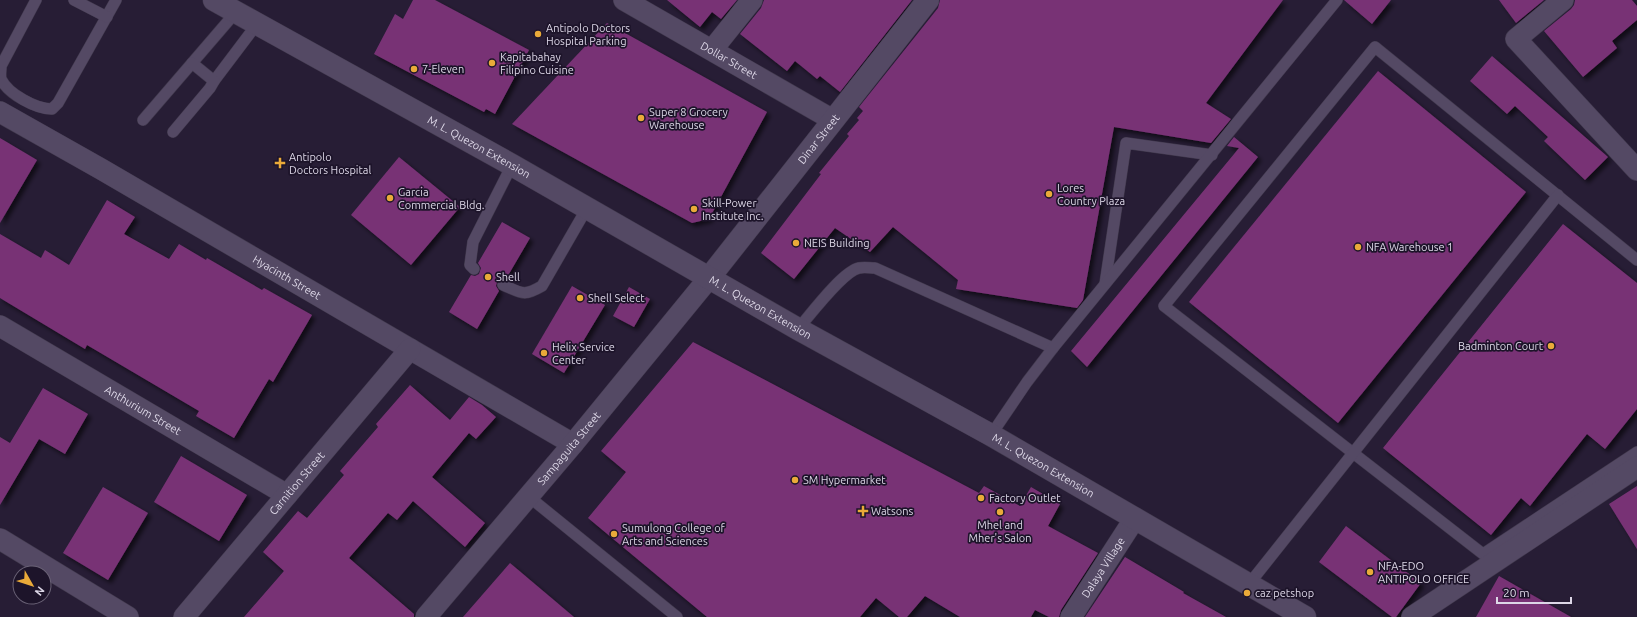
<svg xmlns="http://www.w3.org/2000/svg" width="1637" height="617" viewBox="0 0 1637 617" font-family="Ubuntu,sans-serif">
	<defs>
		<filter id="shadow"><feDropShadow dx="3.5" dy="3.5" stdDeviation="2" flood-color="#0009"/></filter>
	</defs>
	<rect width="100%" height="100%" fill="#271d35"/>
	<g fill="#783375" filter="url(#shadow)">
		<path d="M413 0H435L529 50 495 114 486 109 484 112 374 54 395 14 403 19Z"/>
		<path d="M667 0H737L721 19 712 12 700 27Z"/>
		<path d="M764 0H912L840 92 820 76 817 79 795 61 787 71 740 34 761 8Z"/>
		<path d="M940 0H1283L1206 103 1231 119 1211 143 1114 127 1083 300 1077 308 956 289 958 280 893 227 870 252 835 228 794 279 761 253 821 174 819 173 849 136 847 134 859 120 857 118 863 111 859 107 938 8Z"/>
		<path d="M1344 0H1391L1372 24Z"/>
		<path d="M1499 0H1544L1516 23Z"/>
		<path d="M1575 0H1632L1637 6V20L1612 41 1617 48 1583 77 1544 31 1571 9 1574 5Z"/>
		<path d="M607 23 767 112 709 219 692 223 512 124Z"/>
		<path d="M1492 56 1608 157 1585 180 1544 141 1548 137 1515 106 1507 114 1470 81Z"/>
		<path d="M1378 71 1526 192 1338 423 1189 302Z"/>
		<path d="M1234 137 1258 157 1087 367 1071 351 1239 148 1227 146Z"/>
		<path d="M0 138 37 160 0 223Z"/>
		<path d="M399 157 460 207 411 265 351 215Z"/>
		<path d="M107 200 135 217 124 234 169 259 179 244 206 260 207 258 262 290 264 288 312 315 273 382 269 379 234 438 196 416 199 411 87 345 85 349 0 298V234L41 258 45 250 69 265Z"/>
		<path d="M502 222 530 238 506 279 502 278 497 282 496 286 499 291 477 329 449 312 471 275 475 276 479 274 481 268 478 263Z"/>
		<path d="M1563 224 1637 283V409L1605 449 1587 434 1530 506 1521 498 1491 535 1383 448Z"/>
		<path d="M572 286 605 305 564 373 532 354Z"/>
		<path d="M629 287 650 299 634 327 613 316Z"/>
		<path d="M693 342 979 493 984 486 1020 506 1031 487 1060 504 1048 526 1098 553 1061 610 1059 617H1049L1035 610 1031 617H960L925 596 907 617H899L876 598 860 617H707L588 518 626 472 601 451Z"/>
		<path d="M410 385 450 420 469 397 482 405 496 417 476 439 469 433 432 477 485 523 465 547 413 501 397 520 388 513 349 558 414 614V617H244L284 571 263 552 298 511 307 518 344 475 340 471 378 427 376 424Z"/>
		<path d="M43 388 88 414 65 454 39 439 0 505V437L10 443Z"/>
		<path d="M181 456 247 495 219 541 154 502Z"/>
		<path d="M1637 486V549L1609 504Z"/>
		<path d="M103 487 148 513 108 580 63 553Z"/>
		<path d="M1346 526 1421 583 1396 617H1392L1319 562Z"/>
		<path d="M1125 557 1184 592 1183 593 1226 617H1085Z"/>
		<path d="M510 563 574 617H463Z"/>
		<path d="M1499 576 1571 617H1476Z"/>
	</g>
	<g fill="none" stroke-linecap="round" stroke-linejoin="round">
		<defs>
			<g id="service">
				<path d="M36 0 1 66C1 70 0 75 1 79 8 94 36 109 52 109L58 103 116 0"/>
				<path d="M74 0 107 17"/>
				<path d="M214 81 257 24"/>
				<path d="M143 120 236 12"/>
				<path d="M173 132 210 88 214 81 192 63"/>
				<path d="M1637 260 1375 47 1164 306 1483 554 1637 452"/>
				<path d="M474 269 470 265 473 242 512 165"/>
				<path d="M1105 284 1126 143 1212 155"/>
				<path d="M503 285C522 293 523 297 542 286L587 208"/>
				<path d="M798 329C810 315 843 271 859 268 864 267 870 268 875 268L1053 348"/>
				<path d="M991 435 1027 382 1053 348 1337 0"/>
				<path d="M528 496 677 617"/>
				<path d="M1249 584 1558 195"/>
			</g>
			<g id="minor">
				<path id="s1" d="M624 0 833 120"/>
				<path d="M1563 0 1516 39 1637 170"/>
				<path d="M712 50 752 0"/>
				<path id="s2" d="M0 112 101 169 573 444"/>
				<path id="s3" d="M0 326 287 495"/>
				<path d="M0 539 128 617"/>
				<path id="s4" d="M184 617 410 349"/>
				<path id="s5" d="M426 617 573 444 709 278"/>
				<path id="s6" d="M1071 617 1135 518"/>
				<path d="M1412 617 1637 467"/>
			</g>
			<g id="tertiary">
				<path id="s7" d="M709 278 928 0"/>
			</g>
			<g id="secondary">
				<path id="s8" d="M214 0 512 165 798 329 991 435 1305 617"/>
			</g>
		</defs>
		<use href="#service" stroke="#41394d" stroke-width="12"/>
		<use href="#minor" stroke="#41394d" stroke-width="22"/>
		<use href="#tertiary" stroke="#41394d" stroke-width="23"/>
		<use href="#secondary" stroke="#41394d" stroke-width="23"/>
		<use href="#service" stroke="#544964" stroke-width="11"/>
		<use href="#minor" stroke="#544964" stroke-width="21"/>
		<use href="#tertiary" stroke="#544964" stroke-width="22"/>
		<use href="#secondary" stroke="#544964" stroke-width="22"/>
	</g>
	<g fill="#eaaa39" stroke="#1d142a" stroke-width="1.5">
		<circle cx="538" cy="34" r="4"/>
		<circle cx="492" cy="63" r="4"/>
		<circle cx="414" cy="69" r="4"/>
		<circle cx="641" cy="118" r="4"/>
		<path d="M278 157h4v4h4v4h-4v4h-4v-4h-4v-4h4z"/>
		<circle cx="1049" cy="194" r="4"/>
		<circle cx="390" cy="198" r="4"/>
		<circle cx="694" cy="209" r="4"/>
		<circle cx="796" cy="243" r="4"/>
		<circle cx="1358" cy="247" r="4"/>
		<circle cx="488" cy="277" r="4"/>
		<circle cx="580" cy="298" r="4"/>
		<circle cx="1551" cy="346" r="4"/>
		<circle cx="544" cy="353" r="4"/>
		<circle cx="795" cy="480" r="4"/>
		<circle cx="981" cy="498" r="4"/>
		<path d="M861 505h4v4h4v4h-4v4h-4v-4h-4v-4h4z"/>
		<circle cx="1000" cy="512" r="4"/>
		<circle cx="614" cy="534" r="4"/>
		<circle cx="1370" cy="572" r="4"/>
		<circle cx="1247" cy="593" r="4"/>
	</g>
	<g text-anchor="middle" stroke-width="3.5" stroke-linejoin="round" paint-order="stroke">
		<g font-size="11" fill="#ddd7e7" stroke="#1d142a" text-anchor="start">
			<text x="546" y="32">Antipolo Doctors<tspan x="546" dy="13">Hospital Parking</tspan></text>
			<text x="500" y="61">Kapitabahay<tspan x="500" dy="13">Filipino Cuisine</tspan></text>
			<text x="422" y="73">7-Eleven</text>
			<text x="649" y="116">Super 8 Grocery<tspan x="649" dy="13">Warehouse</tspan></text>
			<text x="289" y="161">Antipolo<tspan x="289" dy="13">Doctors Hospital</tspan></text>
			<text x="1057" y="192">Lores<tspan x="1057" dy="13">Country Plaza</tspan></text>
			<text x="398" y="196">Garcia<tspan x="398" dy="13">Commercial Bldg.</tspan></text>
			<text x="702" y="207">Skill-Power<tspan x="702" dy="13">Institute Inc.</tspan></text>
			<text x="804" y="247">NEIS Building</text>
			<text x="1366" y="251">NFA Warehouse 1</text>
			<text x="496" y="281">Shell</text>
			<text x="588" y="302">Shell Select</text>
			<text x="1543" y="350" text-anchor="end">Badminton Court</text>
			<text x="552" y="351">Helix Service<tspan x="552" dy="13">Center</tspan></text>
			<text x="803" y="484">SM Hypermarket</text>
			<text x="989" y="502">Factory Outlet</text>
			<text x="871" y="515">Watsons</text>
			<text x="1000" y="529" text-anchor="middle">Mhel and<tspan x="1000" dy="13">Mher's Salon</tspan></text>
			<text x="622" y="532">Sumulong College of<tspan x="622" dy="13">Arts and Sciences</tspan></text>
			<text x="1378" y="570">NFA-EDO<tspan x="1378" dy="13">ANTIPOLO OFFICE</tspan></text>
			<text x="1255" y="597">caz petshop</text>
		</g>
		<g font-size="11" fill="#ddd7e7" stroke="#1d142a">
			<text dy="4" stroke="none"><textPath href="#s1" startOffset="121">Dollar Street</textPath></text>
			<text dy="4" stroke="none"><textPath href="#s7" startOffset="177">Dinar Street</textPath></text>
			<text dy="4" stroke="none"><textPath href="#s8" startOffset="303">M. L. Quezon Extension</textPath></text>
			<text dy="4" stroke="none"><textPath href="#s2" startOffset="331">Hyacinth Street</textPath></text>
			<text dy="4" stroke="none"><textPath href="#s8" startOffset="627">M. L. Quezon Extension</textPath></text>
			<text dy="4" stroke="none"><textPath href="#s3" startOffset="166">Anthurium Street</textPath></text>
			<text dy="4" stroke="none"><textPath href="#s5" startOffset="221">Sampaguita Street</textPath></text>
			<text dy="4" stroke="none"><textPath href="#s8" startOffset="951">M. L. Quezon Extension</textPath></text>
			<text dy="4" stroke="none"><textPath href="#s4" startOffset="175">Carnition Street</textPath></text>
			<text dy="4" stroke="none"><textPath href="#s6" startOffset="59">Dalaya Village</textPath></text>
		</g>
	</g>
	<g transform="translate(32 585) rotate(129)"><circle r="19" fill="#1d142a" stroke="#6a6276"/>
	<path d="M0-3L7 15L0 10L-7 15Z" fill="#eaaa39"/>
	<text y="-6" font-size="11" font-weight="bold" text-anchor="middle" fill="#ddd7e7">N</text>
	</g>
	<path d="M1497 597v6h74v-6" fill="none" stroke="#ddd7e7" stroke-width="2"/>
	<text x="1503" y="597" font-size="12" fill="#ddd7e7" stroke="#1d142a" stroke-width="3" paint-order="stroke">20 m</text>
</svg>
